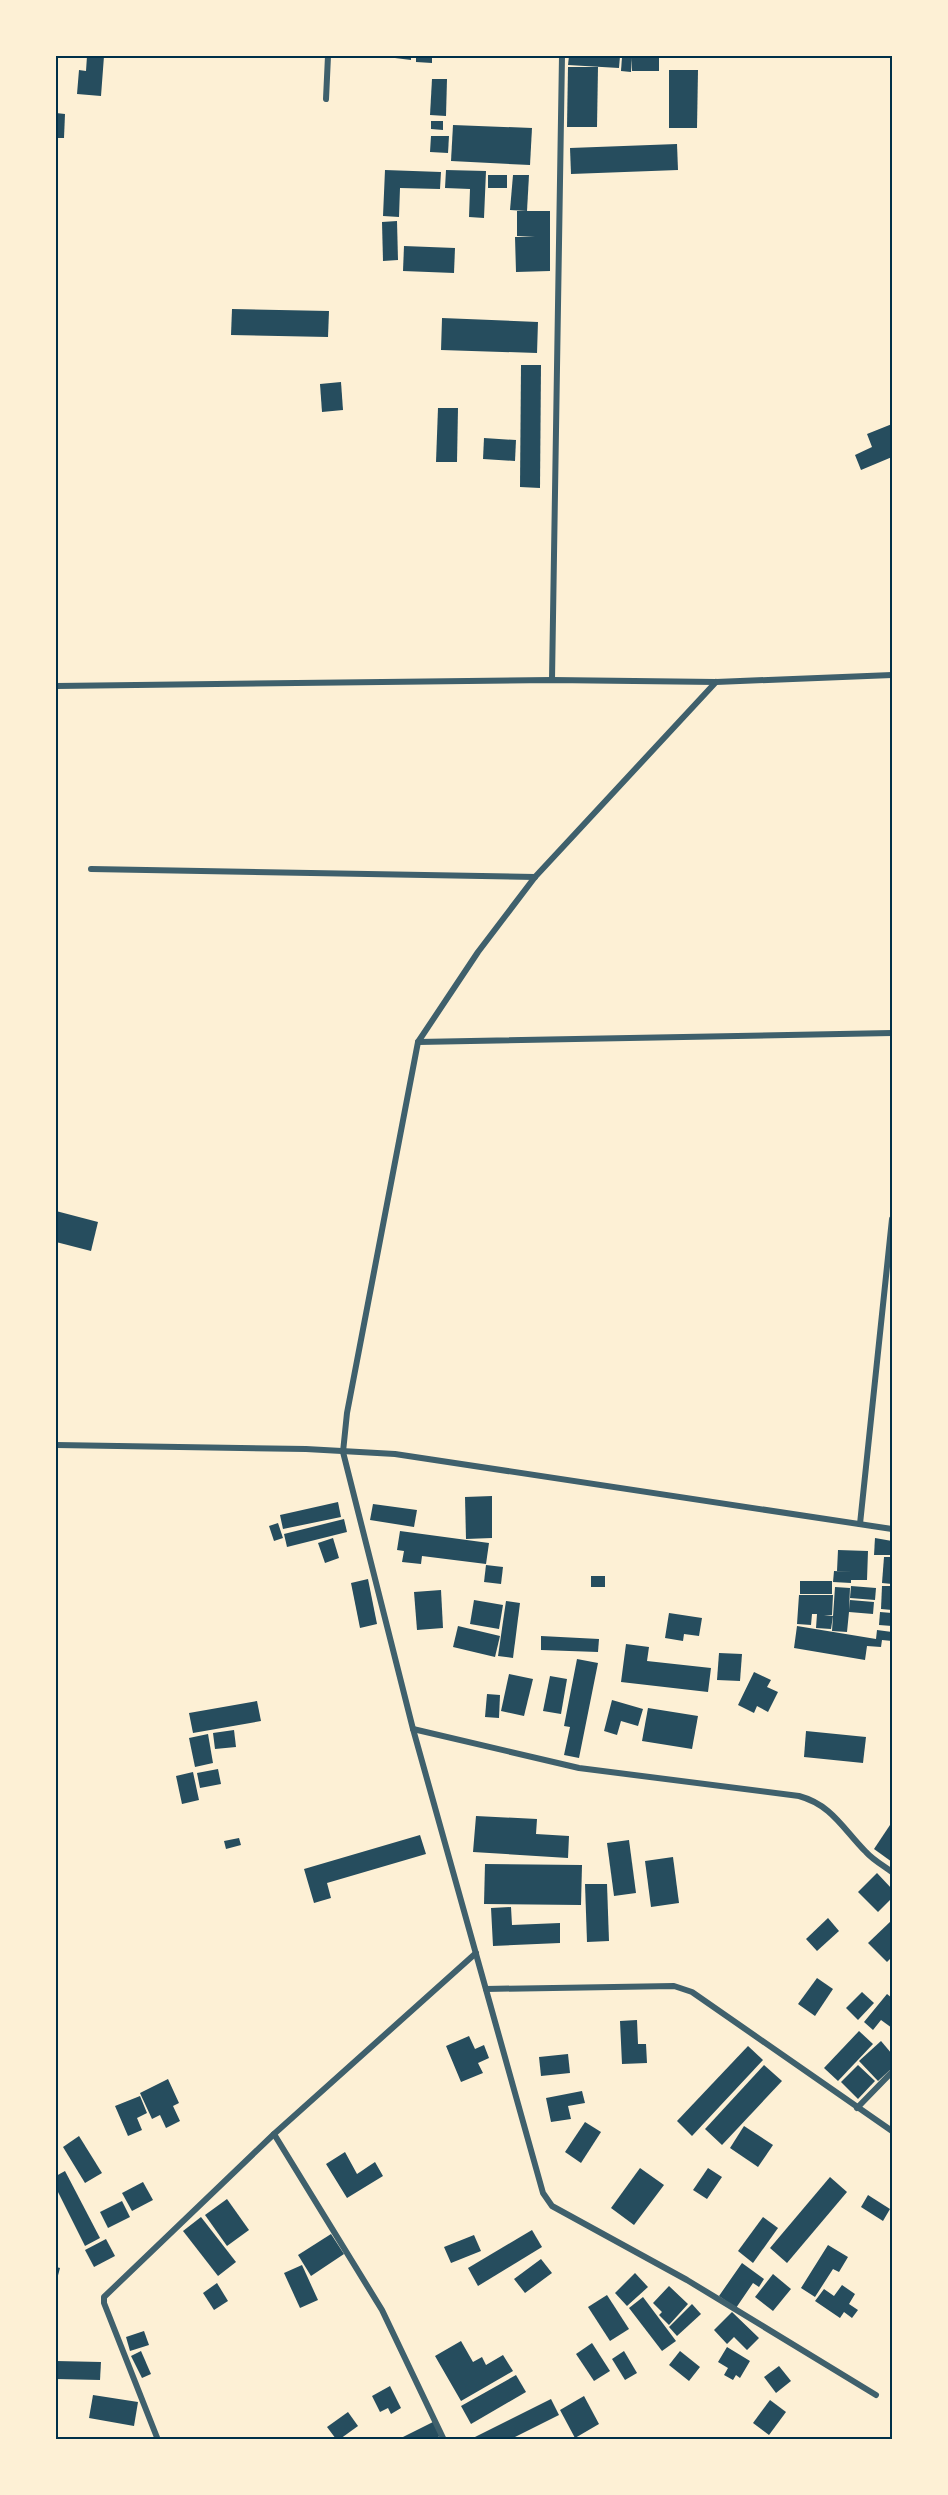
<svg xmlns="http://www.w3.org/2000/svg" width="948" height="2495" viewBox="0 0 948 2495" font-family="'IBM Plex Sans',sans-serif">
	<rect width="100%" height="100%" fill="#fdf0d5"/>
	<g fill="#264d5e">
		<path d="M87 56H104L101 96 77 94 79 70 86 71Z"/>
		<path d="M379 56H411V60Z"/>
		<path d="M416 56H432V63L416 62Z"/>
		<path d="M569 56H620L619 68 568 65Z"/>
		<path d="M632 56H701V58H659V71H632Z"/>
		<path d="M622 57 632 58 631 72 621 71Z"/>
		<path d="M568 67H598L597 127H567Z"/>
		<path d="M669 70H698L697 128H669Z"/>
		<path d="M432 79H447L446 116 430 115Z"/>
		<path d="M56 113 65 114 64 138H56Z"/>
		<path d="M431 121H443V130L431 129Z"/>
		<path d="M453 125 532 128 530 165 451 161Z"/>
		<path d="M431 136H449L448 153 430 152Z"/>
		<path d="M677 144 678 170 571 174 570 148Z"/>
		<path d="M385 170 441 172 440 189 400 188 399 217 383 216Z"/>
		<path d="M446 170 486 171 484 218 469 217 470 189 445 188Z"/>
		<rect x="488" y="175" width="19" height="13"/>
		<path d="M513 175H529L527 211 510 210Z"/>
		<path d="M517 211H550V271L516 272 515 237H535L517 236Z"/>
		<path d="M397 221 398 260 383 261 382 222Z"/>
		<path d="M404 246 455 248 454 273 403 271Z"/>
		<path d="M232 309 329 311 328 337 231 335Z"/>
		<path d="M442 318 538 322 537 353 441 350Z"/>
		<path d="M521 365H541L540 488 520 487Z"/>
		<path d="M341 382 343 410 322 412 320 384Z"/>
		<path d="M438 408H458L457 462H436Z"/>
		<path d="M892 424V457L861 470 855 455 872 447 867 434Z"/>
		<path d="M484 438 516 440 515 461 483 459Z"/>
		<path d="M56 1211 98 1222 91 1251 56 1242Z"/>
		<path d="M492 1496V1538L466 1539 465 1497Z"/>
		<path d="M338 1502 341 1517 283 1529 280 1515Z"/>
		<path d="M373 1504 417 1510 414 1527 370 1520Z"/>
		<path d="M344 1519 347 1532 287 1547 284 1534Z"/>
		<path d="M278 1523 283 1538 274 1541 269 1526Z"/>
		<path d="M400 1531 489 1543 486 1564 422 1556 421 1564 402 1562 404 1551 397 1550Z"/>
		<path d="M333 1538 339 1558 325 1563 318 1543Z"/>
		<path d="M875 1538 892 1541V1555H874Z"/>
		<path d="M838 1550 868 1551 867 1580H851V1583L833 1582 834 1571 853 1572 837 1571Z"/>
		<path d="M884 1557H892V1584L882 1583Z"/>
		<path d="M486 1565 503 1567 501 1584 484 1582Z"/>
		<rect x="591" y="1576" width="14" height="11"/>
		<path d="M368 1579 377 1624 360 1628 351 1583Z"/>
		<rect x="800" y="1581" width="32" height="13"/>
		<path d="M851 1586 876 1588 875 1600 850 1598Z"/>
		<path d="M882 1586H892V1610L881 1609Z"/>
		<path d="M835 1587 850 1588 849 1610 850 1600 874 1602 873 1614 849 1612 847 1632 832 1631Z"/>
		<path d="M441 1590 443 1628 417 1630 414 1592Z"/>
		<path d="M799 1595H833L832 1615H824L833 1616 831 1629 816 1628 817 1614H812L811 1625 797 1624Z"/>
		<path d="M474 1600 503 1605 499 1629 470 1624Z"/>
		<path d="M506 1601 520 1603 513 1658 498 1656Z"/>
		<path d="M880 1612 892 1613V1626L879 1625Z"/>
		<path d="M669 1613 702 1618 699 1636 684 1634 683 1641 665 1638Z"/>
		<path d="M458 1626 500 1636 495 1657 453 1647Z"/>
		<path d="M797 1626 876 1639 877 1630 892 1632V1641L882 1640 881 1647 867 1646 865 1660 794 1648Z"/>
		<path d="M541 1636 599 1639 598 1652 541 1650Z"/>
		<path d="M626 1644 649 1647 647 1661 711 1668 708 1692 621 1682Z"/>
		<path d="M719 1653 742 1654 740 1681 717 1680Z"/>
		<path d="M577 1659 598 1663 579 1758 564 1755 570 1727 564 1726Z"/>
		<path d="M754 1672 771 1680 767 1687 778 1692 768 1712 757 1706 754 1713 738 1705Z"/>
		<path d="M509 1674 533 1679 524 1716 501 1711Z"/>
		<path d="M550 1676 567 1679 561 1714 543 1711Z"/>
		<path d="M487 1694 500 1695 499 1718 485 1717Z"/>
		<path d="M612 1700 643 1709 638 1726 621 1721 617 1735 604 1731Z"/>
		<path d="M257 1701 261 1721 193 1733 189 1713Z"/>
		<path d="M648 1708 698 1716 692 1749 642 1741Z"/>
		<path d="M234 1730 236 1747 215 1749 213 1733Z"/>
		<path d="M806 1731 866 1737 863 1763 804 1757Z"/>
		<path d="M208 1734 213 1763 195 1767 189 1738Z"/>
		<path d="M218 1769 221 1784 200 1788 197 1773Z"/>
		<path d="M193 1772 199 1800 182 1804 176 1776Z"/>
		<path d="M476 1816 537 1819 536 1834 569 1836 568 1858 473 1852Z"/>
		<path d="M892 1822V1862L874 1849Z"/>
		<path d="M420 1835 426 1854 327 1883 331 1898 314 1903 304 1869Z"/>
		<path d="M239 1838 241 1845 226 1849 224 1841Z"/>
		<path d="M629 1840 636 1893 614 1896 607 1843Z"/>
		<path d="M673 1857 679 1903 651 1907 645 1861Z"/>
		<path d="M485 1864 582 1865 581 1905 484 1904Z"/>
		<path d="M877 1873 892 1889V1898L878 1912 858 1892Z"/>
		<path d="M585 1884H607L609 1941 587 1942Z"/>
		<path d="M511 1907 512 1925 560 1923V1943L493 1946 491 1908Z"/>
		<path d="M828 1918 839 1931 817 1951 806 1939Z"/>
		<path d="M892 1920V1957L887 1962 868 1943Z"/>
		<path d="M817 1978 833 1989 815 2016 798 2004Z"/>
		<path d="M862 1992 874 2003 858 2020 846 2008Z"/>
		<path d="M887 1994 892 1998V2028L881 2020 873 2030 864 2022Z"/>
		<path d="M637 2020 638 2044H646L647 2063 622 2064 620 2021Z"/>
		<path d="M859 2031 873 2044 838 2081 824 2068Z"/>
		<path d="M469 2036 475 2049 484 2045 489 2058 478 2063 483 2073 461 2082 446 2046Z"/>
		<path d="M881 2041 892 2054V2068L878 2081 859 2061Z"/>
		<path d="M748 2046 763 2060 692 2136 677 2121Z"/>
		<path d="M568 2054 570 2073 541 2076 539 2057Z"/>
		<path d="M764 2065 782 2081 722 2145 705 2129Z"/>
		<path d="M858 2065 875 2081 858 2099 841 2082Z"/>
		<path d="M168 2079 179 2103 173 2106 180 2121 166 2128 160 2115 152 2119 140 2093Z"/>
		<path d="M582 2091 585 2103 568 2106 571 2119 551 2122 546 2098Z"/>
		<path d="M140 2096 147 2113 137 2118 142 2130 128 2136 115 2106Z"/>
		<path d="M585 2122 601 2132 581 2163 565 2152Z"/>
		<path d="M744 2126 773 2145 758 2167 730 2148Z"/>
		<path d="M79 2136 102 2173 85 2183 63 2147Z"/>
		<path d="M345 2152 357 2174 375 2162 383 2176 347 2198 326 2164Z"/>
		<path d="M640 2168 664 2185 634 2225 611 2208Z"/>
		<path d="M708 2168 722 2177 707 2199 693 2190Z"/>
		<path d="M65 2171 100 2238 85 2246 56 2188V2176Z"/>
		<path d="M830 2177 847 2192 787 2263 770 2248Z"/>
		<path d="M143 2182 153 2200 132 2211 122 2193Z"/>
		<path d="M868 2195 890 2209 883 2221 861 2207Z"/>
		<path d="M227 2199 249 2230 227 2246 205 2215Z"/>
		<path d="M122 2201 130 2217 108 2228 100 2212Z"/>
		<path d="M201 2217 236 2262 218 2276 183 2231Z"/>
		<path d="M763 2217 778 2228 753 2263 738 2251Z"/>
		<path d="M532 2230 542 2247 478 2286 468 2268Z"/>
		<path d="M331 2234 344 2254 311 2276 298 2255Z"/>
		<path d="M474 2235 481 2251 451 2263 444 2247Z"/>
		<path d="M106 2239 115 2256 94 2267 85 2250Z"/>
		<path d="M828 2245 848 2257 839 2272 833 2269 815 2297 801 2288Z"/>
		<path d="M541 2259 552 2273 525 2293 514 2279Z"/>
		<path d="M742 2263 764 2279 759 2287 753 2283 736 2308 719 2296Z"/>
		<path d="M302 2265 318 2300 300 2308 284 2273Z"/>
		<path d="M56 2267 60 2268 56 2283Z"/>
		<path d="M635 2273 648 2287 627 2306 615 2293Z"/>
		<path d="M773 2274 791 2289 773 2311 755 2297Z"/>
		<path d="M217 2283 228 2301 214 2310 203 2293Z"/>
		<path d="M842 2285 855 2294 849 2304 858 2310 852 2318 844 2312 840 2318 815 2301 824 2289 834 2296Z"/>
		<path d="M669 2286 688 2304 669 2325 659 2315 662 2312 653 2303Z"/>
		<path d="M607 2295 629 2329 610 2341 588 2307Z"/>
		<path d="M643 2297 676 2341 662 2351 629 2308Z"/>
		<path d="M692 2304 701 2314 677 2336 669 2327Z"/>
		<path d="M732 2312 759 2338 747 2350 734 2337 727 2344 714 2330Z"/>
		<path d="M144 2331 149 2345 130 2351 126 2337Z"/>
		<path d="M461 2341 473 2362 482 2357 486 2365 503 2355 513 2371 461 2401 435 2356Z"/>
		<path d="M592 2343 610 2371 594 2381 576 2354Z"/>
		<path d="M727 2347 750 2361 740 2378 736 2375 733 2380 724 2375 728 2368 718 2362Z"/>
		<path d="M141 2351 151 2374 142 2378 131 2356Z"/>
		<path d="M624 2351 637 2373 625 2380 612 2359Z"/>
		<path d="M680 2351 700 2367 689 2381 669 2365Z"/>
		<path d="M56 2361 101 2362 100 2380 56 2379Z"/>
		<path d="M779 2366 791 2381 776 2393 764 2377Z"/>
		<path d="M516 2375 526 2392 471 2424 461 2406Z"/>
		<path d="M390 2386 401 2408 391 2414 388 2408 380 2412 372 2396Z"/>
		<path d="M93 2395 138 2402 134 2426 89 2418Z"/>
		<path d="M584 2396 599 2424 575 2438 560 2410Z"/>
		<path d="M551 2399 559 2415 511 2439H471Z"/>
		<path d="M770 2400 786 2412 769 2435 753 2423Z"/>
		<path d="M348 2412 358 2426 340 2439H336L327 2427Z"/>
		<path d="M433 2422 440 2436 434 2439H404L403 2437Z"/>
	</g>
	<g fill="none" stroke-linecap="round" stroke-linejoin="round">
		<g stroke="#3f606c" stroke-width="6">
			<path d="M326 99 328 56"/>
			<path d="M552 680 562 56"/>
			<path d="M716 682 535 877 478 952 418 1042 347 1413 343 1452 413 1729 543 2193 552 2206 687 2280 876 2395"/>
			<path d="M56 686 552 680 716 682 892 675"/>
			<path d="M91 869 535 877"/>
			<path d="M418 1042 892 1033"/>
			<path d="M56 1445 306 1449 395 1454 892 1529"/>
			<path d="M860 1524 892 1219"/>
			<path d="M413 1729 579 1768 799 1796C832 1805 843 1829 866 1852 873 1860 884 1866 892 1872"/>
			<path d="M486 1989 674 1986 692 1992 892 2131"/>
			<path d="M857 2108 892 2072"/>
			<path d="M274 2134 382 2310 444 2440"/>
			<path d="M158 2440 104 2303V2297L274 2134 476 1953"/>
		</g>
	</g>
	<rect width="948" height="2495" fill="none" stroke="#fdf0d5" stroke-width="114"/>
	<rect x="57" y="57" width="834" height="2381" fill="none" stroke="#003049" stroke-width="2"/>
</svg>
